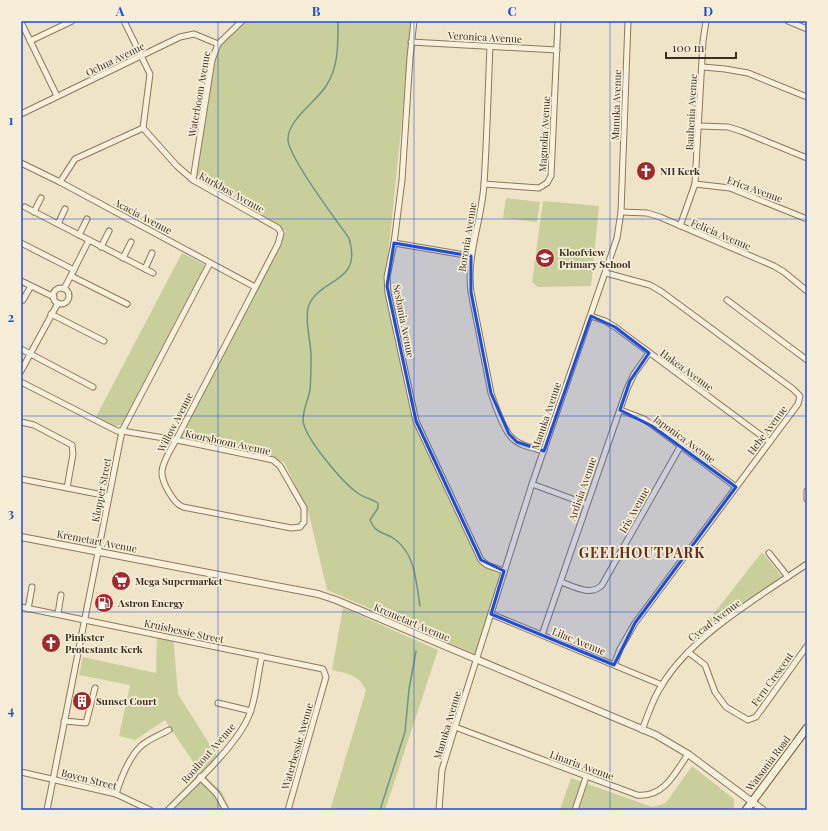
<svg xmlns="http://www.w3.org/2000/svg" width="828" height="831" viewBox="0 0 828 831" font-family="'Playfair Display',serif">
	<rect width="100%" height="100%" fill="#f0e4c8"/>
	<g fill="#c9cf9b">
		<path d="M240 21H412L385 287 415 425 481 564 504 571 478 655 327 590 309 514 284 462 176 440 286 231 195 183 215 45Z"/>
		<path d="M506 198 540 202 537 222 503 218Z"/>
		<path d="M543 201 599 206 591 286 538 287 532 282Z"/>
		<path d="M182 253 205 265 122 424 115 427 96 417Z"/>
		<path d="M762 552 783 578 709 630 704 626Z"/>
		<path d="M343 608 438 650 385 810H330L366 690C358 674 348 674 332 670Z"/>
		<path d="M157 631 173 635 178 694 220 761 205 776 222 792 230 810H163L200 772 165 720 135 740 119 736 130 685 79 675 83 657 156 673Z"/>
		<path d="M692 766 734 799V810H560L571 778 652 807 666 803Z"/>
	</g>
	<g fill="none" stroke-linecap="round" stroke-linejoin="round">
		<g stroke="#6f938a" stroke-width="1.5">
			<path d="M338 21C338 43 339 67 326 86 317 101 287 120 288 140 289 158 336 220 349 238 363 284 321 277 309 305 304 317 311 343 311 356 311 367 311 379 310 390 308 400 303 410 303 420 304 438 344 484 359 494 365 498 372 499 378 503V508L370 520C377 536 385 531 396 540 416 556 416 583 420 606"/>
			<path d="M380 810 405 732 409 689 416 651"/>
		</g>
		<defs>
			<g id="minor">
				<path d="M414 21 410 57 402 180 394 243 387 277 388 293 416 421 481 560 487 565 504 571"/>
				<path d="M788 21 807 29"/>
				<path d="M21 22 57 96"/>
				<path d="M30 41 72 21"/>
				<path d="M411 42 557 50"/>
				<path d="M490 46C488 92 487 138 484 184 482 220 466 255 471 292L491 393C495 405 503 429 512 438 520 446 533 448 544 451"/>
				<path d="M703 67 725 69 748 73 807 97"/>
				<path d="M21 114 180 37 194 34 218 44"/>
				<path d="M699 126 728 127 741 131 807 158"/>
				<path d="M21 163 60 182 255 287"/>
				<path d="M193 180 212 60 218 44 242 21"/>
				<path d="M60 182 75 159 143 128 150 74 124 21"/>
				<path d="M484 184 539 188 547 183 551 176 558 21"/>
				<path d="M695 184 730 188 807 219"/>
				<path d="M25 207 153 273"/>
				<path d="M34 212 41 198"/>
				<path d="M621 212 647 213 660 217 774 266 784 272 807 291"/>
				<path d="M58 224 65 209"/>
				<path d="M680 226 695 184 703 41 706 21"/>
				<path d="M79 235 87 219"/>
				<path d="M21 243 74 270"/>
				<path d="M394 243 471 256"/>
				<path d="M101 247 109 231"/>
				<path d="M123 258 131 242"/>
				<path d="M145 269 152 253"/>
				<path d="M606 273 650 285 662 292 793 389 800 396 798 404 635 623 620 649 614 665"/>
				<path d="M71 276 127 304"/>
				<path d="M21 281 54 297"/>
				<circle cx="61" cy="296" r="8"/>
				<path d="M64 289 89 240"/>
				<path d="M23 300 31 286"/>
				<path d="M727 300 807 360"/>
				<path d="M51 314 104 341"/>
				<path d="M591 316 605 321 615 327 770 442"/>
				<path d="M21 349 93 387"/>
				<path d="M21 371 58 303"/>
				<path d="M21 382 117 431H122L182 441 273 460 280 466 304 508V522L300 527 291 528 183 507C174 504 161 482 162 471 163 461 171 449 176 440L278 244 281 233 278 228 193 180 177 166 143 128"/>
				<path d="M620 410 644 419 736 487"/>
				<path d="M21 422 34 425 72 445 73 454 67 488"/>
				<path d="M21 479 108 496"/>
				<path d="M532 484 586 504"/>
				<path d="M807 491V499"/>
				<path d="M769 553 788 577"/>
				<path d="M561 582C573 586 591 597 602 585L680 447"/>
				<path d="M21 607 323 669 326 677 288 810"/>
				<path d="M28 609 32 587"/>
				<path d="M58 614 61 595"/>
				<path d="M491 614 662 685"/>
				<path d="M542 635 627 389 634 374 649 353"/>
				<path d="M688 652 705 665 715 692 726 707 748 720 756 717 807 646"/>
				<path d="M218 703 251 711"/>
				<path d="M64 721 86 723 95 688"/>
				<path d="M455 727 637 795C664 798 675 773 688 754"/>
				<path d="M642 730C648 715 653 698 662 685 691 636 760 596 807 564"/>
				<path d="M21 772 116 794 150 810"/>
				<path d="M200 777 217 794 226 810"/>
				<path d="M116 794C121 778 129 757 141 746 149 739 160 735 169 730"/>
				<path d="M47 810 122 431 210 263"/>
				<path d="M168 810C192 786 231 751 246 722 256 703 257 677 262 656"/>
				<path d="M439 810 442 770 455 727 532 484 617 238 621 212 628 21"/>
				<path d="M575 810 586 777"/>
			</g>
			<path id="tertiary" d="M21 537 318 594 336 600 656 735 688 754 763 810"/>
			<path id="secondary" d="M746 810 807 728"/>
		</defs>
		<use href="#minor" stroke="#8d765c" stroke-width="7"/>
		<use href="#tertiary" stroke="#8d765c" stroke-width="8"/>
		<use href="#secondary" stroke="#6f573f" stroke-width="9"/>
		<use href="#minor" stroke="#faf1dc" stroke-width="5"/>
		<use href="#tertiary" stroke="#faf1dc" stroke-width="6"/>
		<use href="#secondary" stroke="#faf1dc" stroke-width="7"/>
	</g>
	<path fill="#1d4ed8" fill-opacity="0.2" stroke="#1d4ed8" stroke-width="3" stroke-linejoin="round" d="M394 243 471 256V292L491 393 509 434 517 442 544 451 591 316 615 327 649 353 630 381 620 410 652 426 736 487 635 623 614 665 491 614 504 571 481 560 416 421 387 286Z"/>
	<path fill="none" stroke="#1d4ed8" stroke-width="1" stroke-opacity="0.55" d="M218 21V810M414 21V810M610 21V810M21 219H807M21 416H807M21 612H807"/>
	<defs>
		<symbol id="church-disc" viewBox="-11 -11 22 22"><circle r="9.5" fill="#9e2a2b" stroke="#f7eed8"/><path d="M-1.2-6h2.4v3.5h3.3v2.4h-3.3V6h-2.4V-.1h-3.3v-2.4h3.3Z" fill="#fff"/></symbol>
		<symbol id="school-disc" viewBox="-11 -11 22 22"><circle r="9.5" fill="#9e2a2b" stroke="#f7eed8"/><path d="M0-5L7-2L0 1L-7-2ZM-4 1L0 2.5L4 1V4Q0 6-4 4Z" fill="#fff"/></symbol>
		<symbol id="supermarket-disc" viewBox="-11 -11 22 22"><circle r="9.5" fill="#9e2a2b" stroke="#f7eed8"/><path d="M-6-5.5h2.5l.6 2H6L4.5 2H-2.5L-4.4-4H-6ZM-1.5 3.2a1.3 1.3 0 1 0 .1 0ZM3 3.2a1.3 1.3 0 1 0 .1 0Z" fill="#fff"/></symbol>
		<symbol id="fuel-disc" viewBox="-11 -11 22 22"><circle r="9.5" fill="#9e2a2b" stroke="#f7eed8"/><path d="M-5.5-6h7V0h2V4h1.3V-2.5L3-4.5l.8-.8L6-3V5H2.5V1h-1V6h-7ZM-4.2-4.7v3.2H.2V-4.7Z" fill="#fff"/></symbol>
		<symbol id="building-disc" viewBox="-11 -11 22 22"><circle r="9.5" fill="#9e2a2b" stroke="#f7eed8"/><path d="M-4-6H4V6H1V3H-1V6H-4ZM-2.5-4.3h1.7v1.8h-1.7ZM.8-4.3h1.7v1.8H.8ZM-2.5-1h1.7V.8h-1.7ZM.8-1h1.7V.8H.8Z" fill="#fff"/></symbol>
	</defs>
	<g fill-rule="evenodd">
		<use href="#church-disc" x="635" y="160" width="22" height="22"/>
		<use href="#school-disc" x="534" y="247" width="22" height="22"/>
		<use href="#supermarket-disc" x="110" y="570" width="22" height="22"/>
		<use href="#fuel-disc" x="93" y="592" width="22" height="22"/>
		<use href="#church-disc" x="40" y="632" width="22" height="22"/>
		<use href="#building-disc" x="71" y="690" width="22" height="22"/>
	</g>
	<g text-anchor="middle" stroke-width="3.5" stroke-linejoin="round" paint-order="stroke">
		<g font-size="10" fill="#3d2e20" stroke="#f7eed8">
			<text transform="translate(485 37) rotate(3)" y="4">Veronica Avenue</text>
			<text transform="translate(115 59) rotate(-26)" y="4">Ochna Avenue</text>
			<text transform="translate(199 94) rotate(-80)" y="4">Waterboom Avenue</text>
			<text transform="translate(616 105) rotate(-88)" y="4">Manuka Avenue</text>
			<text transform="translate(691 112) rotate(-87)" y="4">Bauhenia Avenue</text>
			<text transform="translate(544 134) rotate(-87)" y="4">Magnolia Avenue</text>
			<text transform="translate(755 189) rotate(20)" y="4">Erica Avenue</text>
			<text transform="translate(232 192) rotate(29)" y="4">Kurkbos Avenue</text>
			<text transform="translate(143 216) rotate(28)" y="4">Acacia Avenue</text>
			<text transform="translate(721 234) rotate(23)" y="4">Felicia Avenue</text>
			<text transform="translate(467 237) rotate(-81)" y="4">Boronia Avenue</text>
			<text transform="translate(404 321) rotate(79)" y="4">Sesbania Avenue</text>
			<text transform="translate(687 370) rotate(36)" y="4">Hakea Avenue</text>
			<text transform="translate(546 416) rotate(-71)" y="4">Manuka Avenue</text>
			<text transform="translate(175 422) rotate(-63)" y="4">Willow Avenue</text>
			<text transform="translate(767 430) rotate(-53)" y="4">Hebe Avenue</text>
			<text transform="translate(685 439) rotate(36)" y="4">Japonica Avenue</text>
			<text transform="translate(228 442) rotate(12)" y="4">Koorsboom Avenue</text>
			<text transform="translate(582 489) rotate(-71)" y="4">Ardisia Avenue</text>
			<text transform="translate(101 490) rotate(-79)" y="4">Klopper Street</text>
			<text transform="translate(634 510) rotate(-61)" y="4">Iris Avenue</text>
			<text transform="translate(97 541) rotate(11)" y="4">Kremetart Avenue</text>
			<text transform="translate(714 620) rotate(-37)" y="4">Cycad Avenue</text>
			<text transform="translate(412 622) rotate(23)" y="4">Kremetart Avenue</text>
			<text transform="translate(184 631) rotate(12)" y="4">Kruisbessie Street</text>
			<text transform="translate(579 641) rotate(22)" y="4">Lilac Avenue</text>
			<text transform="translate(772 679) rotate(-54)" y="4">Fern Crescent</text>
			<text transform="translate(447 725) rotate(-73)" y="4">Manuka Avenue</text>
			<text transform="translate(297 746) rotate(-74)" y="4">Waterbessie Avenue</text>
			<text transform="translate(208 753) rotate(-49)" y="4">Rooihout Avenue</text>
			<text transform="translate(768 763) rotate(-53)" y="4">Watsonia Road</text>
			<text transform="translate(582 765) rotate(20)" y="4">Linaria Avenue</text>
			<text transform="translate(89 779) rotate(14)" y="4">Boven Street</text>
		</g>
		<g font-size="10" font-weight="bold" fill="#3d2e20" stroke="#f7eed8" text-anchor="start">
			<text x="660" y="175">NH Kerk</text>
			<text x="559" y="256">Kloofview<tspan x="559" dy="12">Primary School</tspan></text>
			<text x="135" y="585">Mega Supermarket</text>
			<text x="118" y="607">Astron Energy</text>
			<text x="65" y="641">Pinkster<tspan x="65" dy="12">Protestante Kerk</tspan></text>
			<text x="96" y="705">Sunset Court</text>
		</g>
		<g font-size="14" font-weight="bold" letter-spacing="1" fill="#6b2e1e" stroke="#f7eed8">
			<text x="642" y="558">GEELHOUTPARK</text>
		</g>
	</g>
	<rect width="828" height="831" fill="none" stroke="#f7eed8" stroke-width="44"/>
	<path d="M666 52v6h70v-6" fill="none" stroke="#3d2e20" stroke-width="2"/>
	<text x="672" y="52" font-size="12" fill="#3d2e20" stroke="#f7eed8" stroke-width="3" paint-order="stroke">100 m</text>
	<rect x="22" y="22" width="784" height="787" fill="none" stroke="#1d4ed8" stroke-width="1.5"/>
	<g font-size="13" text-anchor="middle" font-weight="bold" fill="#1d4ed8">
		<text x="120" y="16">A</text>
		<text x="316" y="16">B</text>
		<text x="512" y="16">C</text>
		<text x="708" y="16">D</text>
		<text x="11" y="125">1</text>
		<text x="11" y="322">2</text>
		<text x="11" y="518">3</text>
		<text x="11" y="715">4</text>
	</g>
</svg>
